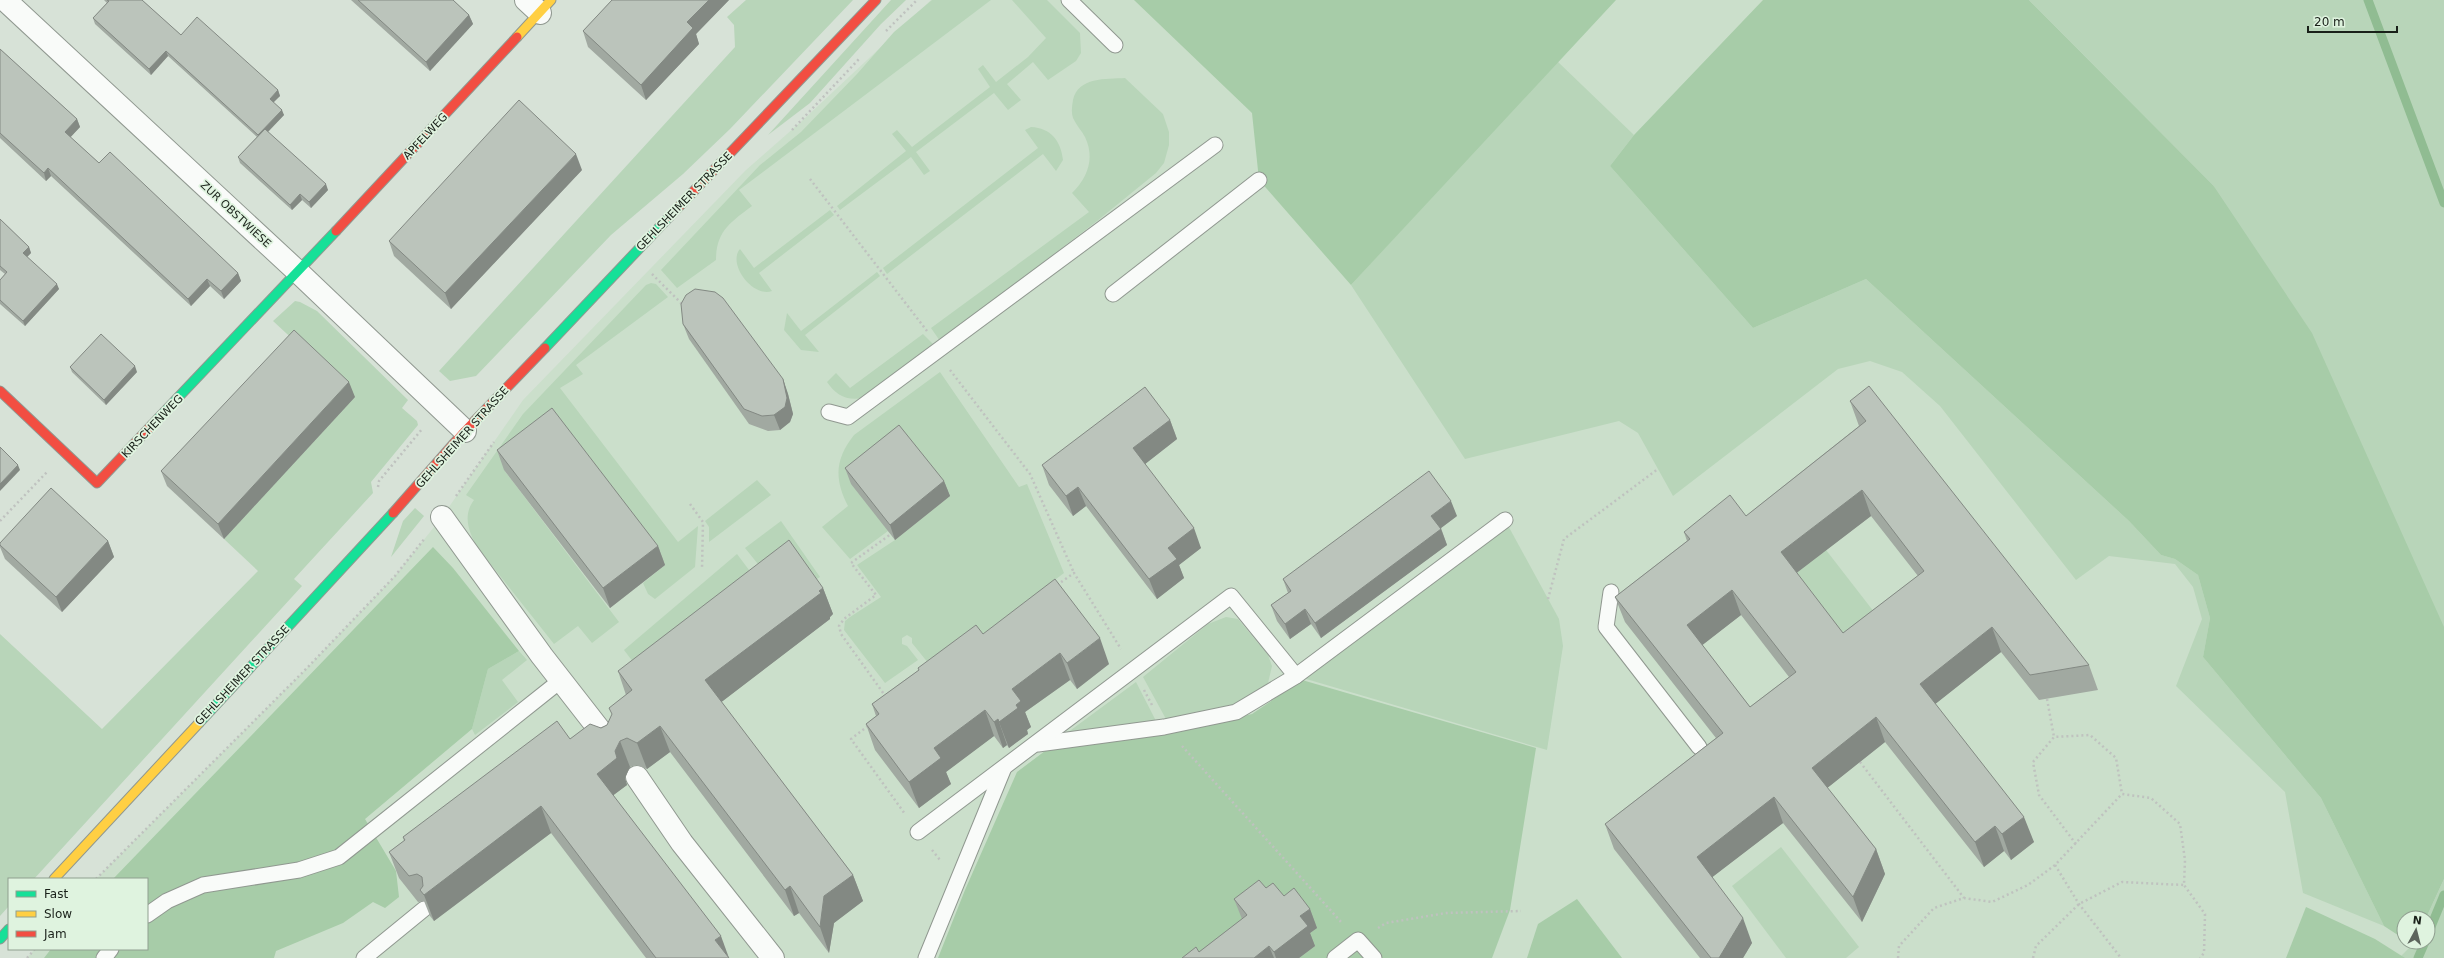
<svg xmlns="http://www.w3.org/2000/svg" width="2444" height="958" viewBox="0 0 2444 958" font-family="'DejaVu Sans',sans-serif">
	<rect width="100%" height="100%" fill="#d7e2d7"/>
	<path fill="#cbdfcb" d="M931 0H2029L2444 879 2426 918H2404V942H2415L2414 945 2399 958H27L35 949H147V879H96L307 668 395 576 442 517 523 400 746 170 803 120Z"/>
	<g fill="#b8d5b9">
		<path d="M746 0H853L730 129 683 174 611 235 476 376 450 381 439 371 735 47 734 25 727 17Z"/>
		<path d="M891 0H906L881 24 810 103 768 135Z"/>
		<path d="M932 0H991L739 190 752 206C731 222 716 231 716 260L677 288 661 270 760 165 801 132 857 74 894 32Z"/>
		<path d="M1012 0H1047L1080 33 1081 53 1076 61 1048 80 1033 62 1007 84 1021 100 1008 110 994 93 916 152 930 171 924 175 911 157 840 210 837 206 906 151 892 134 897 130 912 147 990 87 978 69 983 65 996 82 1028 57 1046 38Z"/>
		<path d="M2029 0H2444V686L2213 185Z"/>
		<path d="M1557 61 1634 135 1610 166 1753 328 1866 279 2129 521 2161 555 2175 559 2198 575 2210 618 2203 657 2321 798 2384 926 2303 893 2285 792 2176 686 2202 619 2193 587 2175 564 2109 556 2076 580 1940 406 1902 372 1870 361 1838 369 1673 496 1638 433 1619 421 1465 459 1351 285Z"/>
		<path d="M1125 78 1163 114 1169 132V145L1164 163 1156 173 1097 221 940 341 931 328 1089 212 1072 193C1088 177 1095 158 1085 137 1082 131 1076 125 1073 118 1071 112 1072 106 1073 100 1078 77 1106 79 1125 78Z"/>
		<path d="M1031 127C1051 128 1061 141 1063 160L1056 171 1043 154 887 274 883 268 1038 148 1025 130Z"/>
		<path d="M830 210 834 215 759 273 772 291C753 298 727 264 740 249L754 268Z"/>
		<path d="M877 272 880 276 805 335 819 352 801 350 784 330 787 313 801 331Z"/>
		<path d="M651 283 656 284 668 297 576 365 583 374 560 388 678 542 698 526 695 567 655 599 648 594 643 583 665 565 504 470 619 622 592 643 578 626 554 644 478 548C469 533 462 516 474 500L466 495 523 414 646 285Z"/>
		<path d="M295 301 300 302 317 311 408 400 402 408 417 421 418 425 371 482 373 493 294 579 302 586 34 879H9V906L0 916V634L102 729 258 571 224 539 301 454 299 345 273 321Z"/>
		<path d="M923 334 934 345 863 398C846 401 836 395 827 382L836 373 850 388Z"/>
		<path d="M940 372 1019 487 1027 484 1064 573 948 661 929 664 912 643V638L907 635 902 638V644L907 646 918 660 885 683 844 630 845 621 850 617 881 597 857 565 895 540 950 496 888 531 850 559 822 527 848 506C834 479 835 459 854 435Z"/>
		<path d="M757 480 771 495 709 542V527L705 521Z"/>
		<path d="M415 508 424 516 391 557 403 521Z"/>
		<path d="M1505 520 1559 619 1563 646 1547 750 1296 676Z"/>
		<path d="M781 521 820 577 806 586 775 585 745 548Z"/>
		<path d="M1826 550 1888 630 1852 658 1790 578Z"/>
		<path d="M737 554 761 586 640 671 624 650Z"/>
		<path d="M1226 617 1238 619 1268 655 1272 666 1268 683 1238 707 1166 719 1143 677 1208 624Z"/>
		<path d="M519 651 527 660 502 680 518 702 475 735 472 729 488 669Z"/>
		<path d="M1136 682 1156 721 1067 733Z"/>
		<path d="M1781 847 1859 947 1846 958H1786L1732 886Z"/>
		<path d="M2444 879V958H2399L2415 942H2428V918H2426Z"/>
	</g>
	<g fill="#a7cca8">
		<path d="M1134 0H1616L1351 285 1259 180 1252 113Z"/>
		<path d="M1763 0H2029L2213 185 2312 333 2444 627V879L2426 918H2404V939L2384 926 2321 798 2203 657 2210 618 2198 575 2175 559 2161 555 2129 521 1866 279 1753 328 1610 166 1634 135Z"/>
		<path d="M433 547 453 568 519 651 488 669 472 729 365 819 396 871 399 897 385 908 373 902 343 923 276 951 274 958H44L51 949H147V879H113Z"/>
		<path d="M1302 680 1536 748 1510 910 1492 958H938L965 890 1017 772 1045 751 1164 735 1252 714Z"/>
		<path d="M1577 899 1622 958H1527L1538 924Z"/>
		<path d="M2306 907 2375 939 2405 958H2286Z"/>
	</g>
	<g fill="none" stroke-linecap="round" stroke-linejoin="round">
		<g stroke="#90bc92" stroke-width="9">
			<path d="M2368 0 2444 203"/>
			<path d="M2428 934 2444 895"/>
			<path d="M2418 958 2425 942"/>
		</g>
		<defs>
			<g id="lane">
				<path d="M1069 0 1115 45"/>
				<path d="M1113 294 1259 180"/>
				<path d="M829 412 848 417 1215 145"/>
				<path d="M1611 592 1606 627 1699 747"/>
				<path d="M1038 744 1164 727 1236 712 1296 676"/>
				<path d="M918 832 1231 596 1296 676 1505 520"/>
				<path d="M147 915 167 901 203 885 299 870 339 857 560 681"/>
				<path d="M104 958 111 949"/>
				<path d="M364 958 424 909"/>
				<path d="M926 958 1003 770"/>
				<path d="M1335 958 1358 940 1374 958"/>
			</g>
			<g id="street">
				<path d="M5 0 298 272 465 431"/>
				<path d="M526 0 540 13"/>
				<path d="M442 517 542 656 609 742"/>
				<path d="M637 777 682 843 773 958"/>
			</g>
			<g id="fast">
				<path d="M545 348 669 217"/>
				<path d="M152 425 336 231"/>
				<path d="M199 723 393 513"/>
				<path d="M0 939 9 929"/>
			</g>
			<g id="slow">
				<path d="M517 37 551 0"/>
				<path d="M54 879 199 723"/>
			</g>
			<g id="jam">
				<path d="M669 217 876 0"/>
				<path d="M336 231 517 37"/>
				<path d="M0 391 97 483 152 425"/>
				<path d="M393 513 465 431 545 348"/>
			</g>
		</defs>
		<use href="#lane" stroke="#909890" stroke-width="17"/>
		<use href="#street" stroke="#909890" stroke-width="24"/>
		<use href="#fast" stroke="#909890" stroke-width="11"/>
		<use href="#slow" stroke="#909890" stroke-width="11"/>
		<use href="#jam" stroke="#909890" stroke-width="11"/>
		<g stroke="#bfc2bf" stroke-width="2.5" stroke-dasharray="2 3" stroke-linecap="butt">
			<path d="M886 31 917 0"/>
			<path d="M792 130 860 58"/>
			<path d="M810 179 927 331"/>
			<path d="M652 274 682 304"/>
			<path d="M950 370 1030 474 1074 573"/>
			<path d="M378 487 379 481 423 428"/>
			<path d="M456 496 494 442"/>
			<path d="M690 504 703 522 702 569"/>
			<path d="M0 521 47 472"/>
			<path d="M1057 585 1074 573 1121 649"/>
			<path d="M1548 599 1564 539 1658 469"/>
			<path d="M1144 690 1152 705"/>
			<path d="M886 697 841 634 839 626 844 619 876 595 851 563 891 534"/>
			<path d="M2047 699 2054 737"/>
			<path d="M868 726 851 739 905 814"/>
			<path d="M1182 746 1342 923"/>
			<path d="M1860 762 1964 898"/>
			<path d="M2076 844 2039 795 2033 762 2054 737 2090 735 2116 758 2122 794"/>
			<path d="M932 850 940 860"/>
			<path d="M2055 865 2079 904 2121 958"/>
			<path d="M96 879 307 668 395 576 425 538"/>
			<path d="M1378 928 1386 923 1446 913 1521 911"/>
			<path d="M27 958 35 949"/>
			<path d="M1898 958 1899 946 1934 908 1964 898 1992 902 2028 885 2055 865 2122 794 2151 798 2180 824 2185 860 2184 885 2205 914 2204 953 2200 958"/>
			<path d="M2033 958 2036 946 2079 904 2122 882 2184 885"/>
		</g>
		<use href="#lane" stroke="#f9fbf9" stroke-width="15"/>
		<use href="#street" stroke="#f9fbf9" stroke-width="22"/>
		<use href="#fast" stroke="#16e098" stroke-width="9"/>
		<use href="#slow" stroke="#ffcf43" stroke-width="9"/>
		<use href="#jam" stroke="#f24e42" stroke-width="9"/>
	</g>
	<g fill="#a1a9a1" fill-rule="evenodd">
		<path d="M104 0H142L181 35 278 90 280 96 273 102 284 115 268 132 328 190 311 208 302 200 292 210 240 163 238 157 257 137 168 56 151 75 95 24 93 18 107 3Z"/>
		<path d="M351 0H453L469 15 473 24 430 71Z"/>
		<path d="M612 0H729L696 34 699 44 646 100 588 47 583 31Z"/>
		<path d="M0 49 77 119 80 127 70 137 99 163 238 273 241 281 224 299 210 286 191 306 51 176 46 181 0 138Z"/>
		<path d="M582 170 451 309 394 256 389 241Z"/>
		<path d="M0 219 29 247 31 253 27 257 59 289 25 326 0 304V280L5 274 0 270Z"/>
		<path d="M683 324 783 379 788 394 793 414 790 422 780 430 768 431 749 424 689 339Z"/>
		<path d="M70 367 137 372 106 405 72 372Z"/>
		<path d="M355 397 224 539 167 486 161 471Z"/>
		<path d="M1850 401 2089 665 2098 690 2039 700 2001 652 1935 704 2034 842 2011 860 2004 851 1984 867 1885 742 1827 788 1876 849 1885 874 1862 922 1783 823 1712 877 1752 943 1743 958H1700L1614 849 1605 824 1716 738 1625 622 1615 597 1687 541 1684 532 1746 516 1859 426ZM1871 516 1918 576 1843 633 1796 573ZM1741 615 1789 677 1750 707 1702 645Z"/>
		<path d="M1170 420 1177 439 1145 464 1201 548 1179 565 1184 578 1157 599 1086 506 1073 516 1049 485 1042 465Z"/>
		<path d="M497 450 658 546 665 565 610 608 504 470Z"/>
		<path d="M845 468 944 481 950 496 895 540 851 484Z"/>
		<path d="M1457 516 1441 528 1447 545 1321 638 1311 624 1290 639 1277 621 1271 605 1288 593 1283 579Z"/>
		<path d="M108 541 114 557 62 612 5 559 0 547V543Z"/>
		<path d="M823 588 833 614 830 617V619L721 702 853 875 863 901 834 923 829 953 799 913 794 916 670 752 647 769 636 765 630 767 625 778 627 785 613 795 729 958H646L551 833 434 921 430 916 424 901 418 902 399 878 389 852 404 841 403 837 570 739 607 725 626 695 618 671Z"/>
		<path d="M983 634 1109 664 1077 689 1070 680 1025 712 1031 727 1027 730 1028 734 1009 748 1007 745 1003 748 994 736 946 772 951 784 919 808 875 750 866 724 876 716 872 704 919 670 918 668Z"/>
		<path d="M1266 888 1310 909 1317 928 1310 933 1315 946 1299 958H1182L1199 952 1242 919 1234 899Z"/>
	</g>
	<g fill="#838983">
		<path d="M709 0H729L696 34 699 44 646 100 641 85 687 22Z"/>
		<path d="M469 15 473 24 430 71 426 62Z"/>
		<path d="M166 51 168 56 151 75 149 69Z"/>
		<path d="M278 90 280 96 272 104 270 99Z"/>
		<path d="M282 110 284 115 260 140 258 135Z"/>
		<path d="M77 119 80 127 68 140 65 132Z"/>
		<path d="M576 154 582 170 451 309 445 293Z"/>
		<path d="M48 168 51 176 46 181 44 173Z"/>
		<path d="M326 184 328 190 311 208 309 202Z"/>
		<path d="M300 194 302 200 292 210 290 205Z"/>
		<path d="M29 247 31 253 25 259 23 253Z"/>
		<path d="M238 273 241 281 224 299 221 291Z"/>
		<path d="M207 279 210 286 191 306 188 299Z"/>
		<path d="M57 284 59 289 25 326 23 321Z"/>
		<path d="M135 366 137 372 106 405 104 400Z"/>
		<path d="M783 379 788 394 793 414 790 422 780 430 774 415Z"/>
		<path d="M349 382 355 397 224 539 218 524Z"/>
		<path d="M1170 420 1177 439 1140 468 1133 448Z"/>
		<path d="M18 465 20 470 0 491V484Z"/>
		<path d="M944 481 950 496 895 540 890 525Z"/>
		<path d="M1078 487 1086 506 1073 516 1066 496Z"/>
		<path d="M1862 490 1871 516 1790 578 1781 552Z"/>
		<path d="M1451 501 1457 516 1437 531 1431 516Z"/>
		<path d="M1194 528 1201 548 1179 565 1184 578 1157 599 1149 579 1168 548Z"/>
		<path d="M1441 529 1447 545 1321 638 1315 623Z"/>
		<path d="M108 541 114 557 62 612 56 597Z"/>
		<path d="M658 546 665 565 610 608 603 588Z"/>
		<path d="M823 588 833 614 830 617V619L715 707 705 680Z"/>
		<path d="M1732 590 1741 615 1696 650 1687 625Z"/>
		<path d="M1305 609 1311 624 1290 639 1285 624Z"/>
		<path d="M1992 627 2001 652 1929 709 1920 684Z"/>
		<path d="M1100 638 1109 664 1077 689 1067 663Z"/>
		<path d="M1060 653 1070 680 1025 712 1031 727 1027 730 1028 734 1009 748 999 722 1012 689Z"/>
		<path d="M985 710 994 736 946 772 951 784 919 808 909 782 934 748Z"/>
		<path d="M1876 717 1885 742 1821 793 1812 768Z"/>
		<path d="M998 719 1007 745 1003 748 994 722Z"/>
		<path d="M660 726 670 752 647 769 637 743Z"/>
		<path d="M620 741 630 767 625 778 627 785 607 800 597 774 615 751Z"/>
		<path d="M1774 797 1783 823 1706 882 1697 857Z"/>
		<path d="M541 806 551 833 434 921 424 895Z"/>
		<path d="M2024 817 2034 842 2011 860 2002 834Z"/>
		<path d="M1995 826 2004 851 1984 867 1975 842Z"/>
		<path d="M1876 849 1885 874 1862 922 1853 897Z"/>
		<path d="M853 875 863 901 834 923 829 953 820 927 824 896Z"/>
		<path d="M790 886 799 913 794 916 785 890Z"/>
		<path d="M1310 909 1317 928 1310 933 1315 946 1299 958H1276L1274 952 1300 916Z"/>
		<path d="M1743 918 1752 943 1743 958H1719Z"/>
		<path d="M721 936 729 958 715 940Z"/>
		<path d="M1269 946 1274 958H1254Z"/>
	</g>
	<g fill="#bbc4bb" stroke="#838983" fill-rule="evenodd">
		<path d="M107 0H142L181 35 197 17 278 90 270 99 282 110 258 135 166 51 149 69 93 18 109 1Z"/>
		<path d="M358 0H453L469 15 426 62Z"/>
		<path d="M612 0H709L687 22 693 28 641 85 583 31Z"/>
		<path d="M0 49 77 119 65 132 99 163 110 152 238 273 221 291 207 279 188 299 48 168 44 173 0 133Z"/>
		<path d="M519 100 576 154 445 293 389 241Z"/>
		<path d="M265 129 326 184 309 202 300 194 290 205 238 157Z"/>
		<path d="M0 219 29 247 23 253 57 284 23 321 0 300V280L7 272 0 266Z"/>
		<path d="M695 289 715 292 723 298 783 379 787 398 785 407 774 415 762 416 744 409 683 324 681 304 686 295Z"/>
		<path d="M294 330 349 382 218 524 161 471Z"/>
		<path d="M101 334 135 366 104 400 70 367Z"/>
		<path d="M1869 386 2089 665 2030 675 1992 627 1920 684 2024 817 2002 834 1995 826 1975 842 1876 717 1812 768 1876 849 1853 897 1774 797 1697 857 1743 918 1719 958H1711L1605 824 1723 733 1615 597 1690 539 1684 532 1730 495 1746 516 1866 421 1850 401ZM1862 490 1924 571 1843 633 1781 552ZM1732 590 1796 672 1750 707 1687 625Z"/>
		<path d="M1145 387 1170 420 1133 448 1194 528 1168 548 1177 559 1149 579 1078 487 1066 496 1042 465Z"/>
		<path d="M552 408 658 546 603 588 497 450Z"/>
		<path d="M899 425 944 481 890 525 845 468Z"/>
		<path d="M0 447 18 465 0 484Z"/>
		<path d="M1429 471 1451 501 1431 516 1441 529 1315 623 1305 609 1285 624 1271 605 1291 591 1283 579Z"/>
		<path d="M51 488 108 541 56 597 0 545V543Z"/>
		<path d="M789 540 823 588 819 591 821 593 705 680 853 875 824 896 820 927 790 886 785 890 660 726 637 743 627 738 620 741 615 751 617 758 597 774 721 936 715 940 729 958H656L541 806 424 895 420 890 423 886 422 877 417 874 409 876 389 852 405 840 403 837 557 721 570 739 590 724 601 728 607 725 612 714 609 708 632 690 618 671Z"/>
		<path d="M1055 579 1100 638 1067 663 1060 653 1012 689 1021 701 1016 705 1018 708 999 722 998 719 994 722 985 710 934 748 941 758 909 782 866 724 879 714 872 704 919 670 918 668 976 625 983 634Z"/>
		<path d="M1259 880 1266 888 1273 883 1284 896 1294 888 1310 909 1300 916 1308 926 1274 952 1269 946 1254 958H1182L1196 947 1199 952 1247 915 1234 899Z"/>
	</g>
	<g text-anchor="middle" stroke-width="3.5" stroke-linejoin="round" paint-order="stroke">
		<g font-size="11" fill="#192019" stroke="#dff3df">
			<text transform="translate(425 136) rotate(-47)" y="4">APFELWEG</text>
			<text transform="translate(684 201) rotate(-46)" y="4">GEHLSHEIMER STRASSE</text>
			<text transform="translate(236 214) rotate(43)" y="4">ZUR OBSTWIESE</text>
			<text transform="translate(152 426) rotate(-46)" y="4">KIRSCHENWEG</text>
			<text transform="translate(462 437) rotate(-48)" y="4">GEHLSHEIMER STRASSE</text>
			<text transform="translate(242 675) rotate(-47)" y="4">GEHLSHEIMER STRASSE</text>
		</g>
	</g>
	<rect x="8" y="878" width="140" height="72" fill="#dff3df" stroke="#909f90"/>
	<rect x="16" y="891" width="20" height="6" fill="#16e098" stroke="#909f90"/>
	<text x="44" y="898" font-size="12" fill="#192019">Fast</text>
	<rect x="16" y="911" width="20" height="6" fill="#ffcf43" stroke="#909f90"/>
	<text x="44" y="918" font-size="12" fill="#192019">Slow</text>
	<rect x="16" y="931" width="20" height="6" fill="#f24e42" stroke="#909f90"/>
	<text x="44" y="938" font-size="12" fill="#192019">Jam</text>
	<g transform="translate(2416 930) rotate(7)"><circle r="19" fill="#dff3df" stroke="#909f90"/>
	<path d="M0-3L7 15L0 10L-7 15Z" fill="#5c645c"/>
	<text y="-6" font-size="11" font-weight="bold" text-anchor="middle" fill="#192019">N</text>
	</g>
	<path d="M2308 26v6h89v-6" fill="none" stroke="#192019" stroke-width="2"/>
	<text x="2314" y="26" font-size="12" fill="#192019" stroke="#dff3df" stroke-width="3" paint-order="stroke">20 m</text>
</svg>
